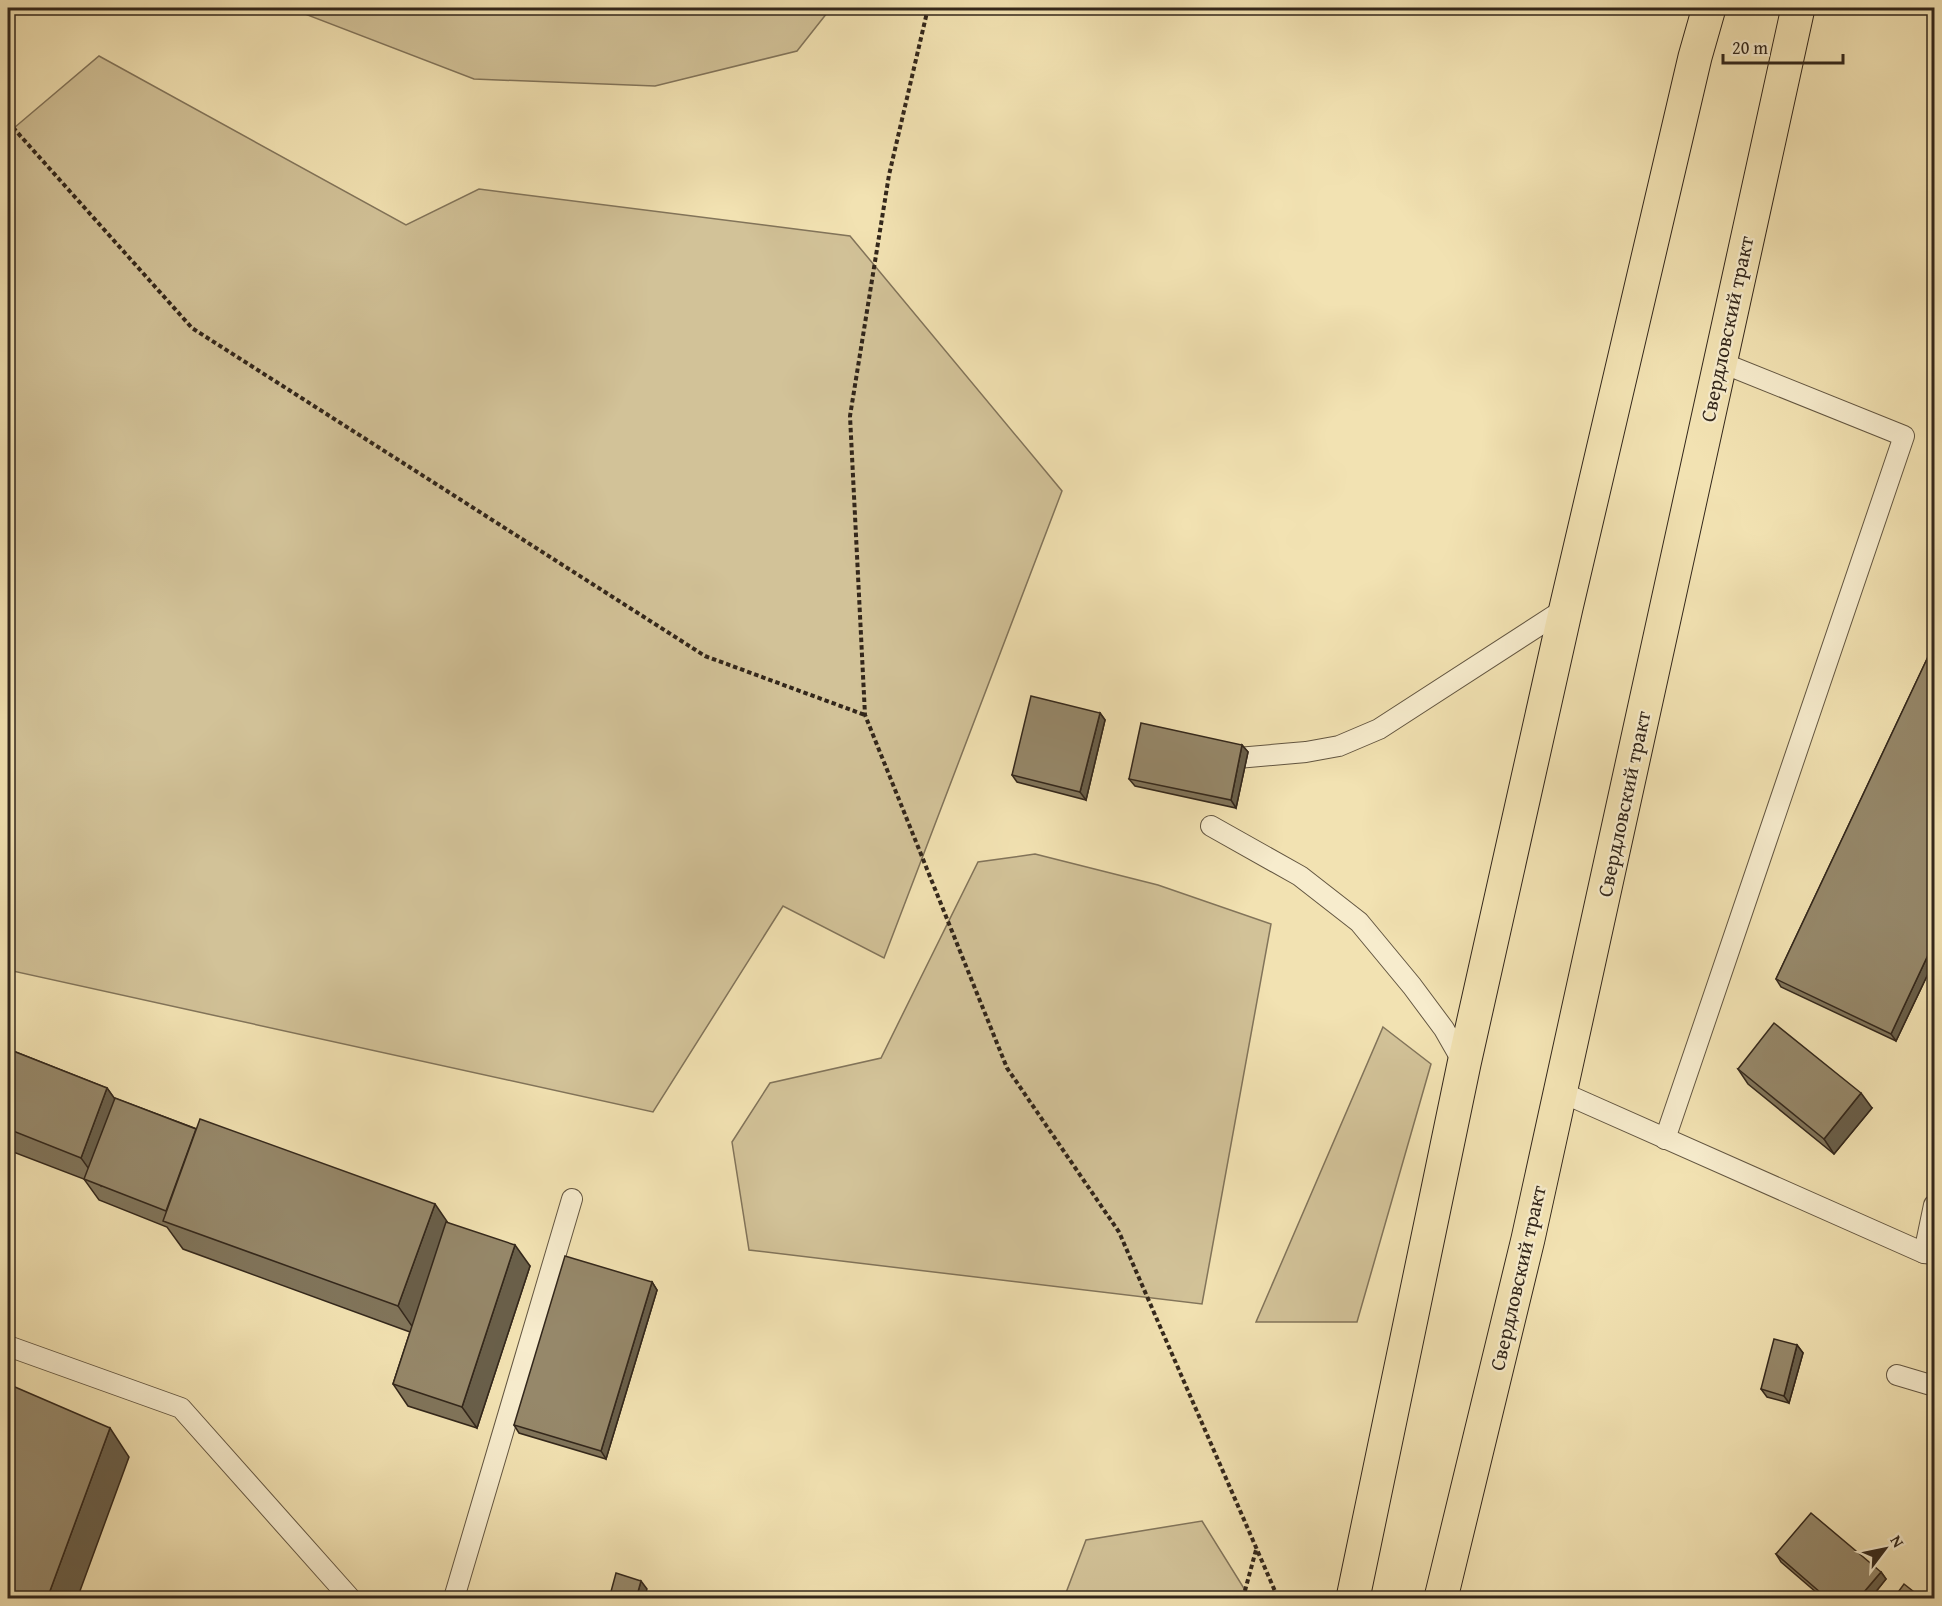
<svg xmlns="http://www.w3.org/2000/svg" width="1942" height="1606" viewBox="0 0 1942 1606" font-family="'Gentium Book Plus',serif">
	<rect width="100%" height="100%" fill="#f2e2b2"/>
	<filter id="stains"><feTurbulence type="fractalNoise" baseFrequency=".00333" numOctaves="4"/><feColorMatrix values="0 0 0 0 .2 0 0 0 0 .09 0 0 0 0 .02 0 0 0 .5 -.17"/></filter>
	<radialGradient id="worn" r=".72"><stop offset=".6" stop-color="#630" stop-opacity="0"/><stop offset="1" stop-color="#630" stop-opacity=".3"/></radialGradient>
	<g fill="#d2c298" stroke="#82745a" stroke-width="1.5">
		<path d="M299 8H831L797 51 655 86 474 79 297 11Z"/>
		<path d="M99 56 406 225 479 189 850 236 1062 491 884 958 783 906 653 1112 8 970V133Z"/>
		<path d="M1035 854 1158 885 1271 924 1202 1304 749 1250 732 1142 770 1083 881 1058 978 862Z"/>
		<path d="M1383 1027 1431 1064 1357 1322H1256Z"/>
		<path d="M1202 1521 1250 1598H1064L1086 1540Z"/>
	</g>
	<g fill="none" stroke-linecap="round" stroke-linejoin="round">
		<defs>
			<g id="lane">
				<path d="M1226 759 1306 752 1339 746 1379 729 1566 608"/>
				<path d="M1211 826 1300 876 1359 922 1412 986 1444 1029 1464 1064"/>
				<path d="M1561 1092 1924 1253 1934 1254"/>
				<path d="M1665 1139 1904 436 1720 362"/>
				<path d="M1924 1253 1934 1205"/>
				<path d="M8 1346 181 1408 350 1598"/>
				<path d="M1897 1375 1934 1386"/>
				<path d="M454 1598 572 1199"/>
			</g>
			<g id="primary">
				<path d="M1353 1598 1464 1064 1566 608 1695 57 1709 8"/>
				<path d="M1441 1598 1528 1239 1798 8"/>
			</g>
		</defs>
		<use href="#lane" stroke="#635641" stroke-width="22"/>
		<use href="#primary" stroke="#33271b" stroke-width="35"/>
		<g stroke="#33271b" stroke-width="4" stroke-dasharray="4.5 3" stroke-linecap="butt">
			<path d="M928 8 889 175 850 416 865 715 1007 1068 1119 1232 1278 1598"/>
			<path d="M8 122 192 328 705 656 865 715"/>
			<path d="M1243 1598 1256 1550"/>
		</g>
		<use href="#lane" stroke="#f7eccd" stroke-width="20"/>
		<use href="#primary" stroke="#f2e2b2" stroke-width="33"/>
	</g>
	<g fill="#81755b" stroke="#33271b" stroke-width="1.5">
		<path d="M1935 642V959L1896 1041 1781 987 1776 979Z"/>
		<path d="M1100 713 1105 720 1086 800 1017 782 1012 775Z"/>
		<path d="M1242 745 1248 752 1236 808 1135 786 1129 779Z"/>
		<path d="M8 1049 107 1088 114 1098 448 1223 530 1266 477 1428 408 1406 393 1384 410 1332 183 1249 167 1227 99 1200 84 1179 8 1150Z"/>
		<path d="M1738 1069 1872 1108 1834 1154 1748 1084Z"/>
		<path d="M652 1282 657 1290 606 1459 519 1433 514 1425Z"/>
		<path d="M1797 1345 1803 1353 1789 1403 1767 1397 1761 1389Z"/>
		<path d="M1776 1554 1881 1572 1886 1579 1870 1599H1824L1781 1562Z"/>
	</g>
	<g fill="#695f4a" stroke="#33271b" stroke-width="1.5">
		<path d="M1100 713 1105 720 1086 800 1080 792Z"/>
		<path d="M1242 745 1248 752 1236 808 1231 800Z"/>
		<path d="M1935 940V959L1896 1041 1891 1034Z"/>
		<path d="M107 1088 127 1116 101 1186 81 1158Z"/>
		<path d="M1861 1093 1872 1108 1834 1154 1824 1139Z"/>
		<path d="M435 1204 455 1233 418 1335 398 1306Z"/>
		<path d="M515 1245 530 1266 477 1428 462 1407Z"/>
		<path d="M652 1282 657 1290 606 1459 601 1451Z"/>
		<path d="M1797 1345 1803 1353 1789 1403 1784 1396Z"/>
		<path d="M110 1428 129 1457 77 1599H47Z"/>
		<path d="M1881 1572 1886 1579 1870 1599H1858Z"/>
		<path d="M641 1581 647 1589 644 1599H636Z"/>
	</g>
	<g fill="#96886a" stroke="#33271b" stroke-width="1.5">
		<path d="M1935 642V940L1891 1034 1776 979Z"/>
		<path d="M1031 696 1100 713 1080 792 1012 775Z"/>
		<path d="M1141 723 1242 745 1231 800 1129 779Z"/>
		<path d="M1774 1023 1861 1093 1824 1139 1738 1069Z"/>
		<path d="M8 1049 107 1088 81 1158 8 1129Z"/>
		<path d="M115 1098 196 1129 166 1211 84 1179Z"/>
		<path d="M200 1119 435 1204 398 1306 163 1221Z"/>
		<path d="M446 1222 515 1245 462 1407 393 1384Z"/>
		<path d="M565 1256 652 1282 601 1451 514 1425Z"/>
		<path d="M1774 1339 1797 1345 1784 1396 1761 1389Z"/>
		<path d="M8 1384 110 1428 47 1599H8Z"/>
		<path d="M1811 1513 1881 1572 1858 1599H1828L1776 1554Z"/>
		<path d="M616 1573 641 1581 636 1599H609Z"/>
		<path d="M1904 1584 1923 1599H1893Z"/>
	</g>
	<g text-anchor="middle" stroke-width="4.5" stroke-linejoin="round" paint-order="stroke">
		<g font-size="21" fill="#33271b" stroke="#f7eccd">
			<text transform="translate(1727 329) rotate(-78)" y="7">Свердловский тракт</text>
			<text transform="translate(1624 804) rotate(-78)" y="7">Свердловский тракт</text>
			<text transform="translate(1518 1278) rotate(-77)" y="7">Свердловский тракт</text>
		</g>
	</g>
	<rect width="1942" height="1606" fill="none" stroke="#f2e2b2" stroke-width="30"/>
	<rect x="9" y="9" width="1924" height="1588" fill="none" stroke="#33271b" stroke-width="3"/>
	<rect x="15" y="15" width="1912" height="1576" fill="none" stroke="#33271b" stroke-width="1.5"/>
	<g transform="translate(1885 1549) rotate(58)" stroke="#f7eccd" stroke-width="4.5" paint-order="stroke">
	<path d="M0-4.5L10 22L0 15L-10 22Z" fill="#33271b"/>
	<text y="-9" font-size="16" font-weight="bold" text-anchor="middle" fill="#33271b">N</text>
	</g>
	<path d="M1723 54v9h120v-9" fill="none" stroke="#33271b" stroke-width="3"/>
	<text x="1732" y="54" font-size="18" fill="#33271b" stroke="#f7eccd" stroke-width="4.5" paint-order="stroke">20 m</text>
	<rect width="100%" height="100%" filter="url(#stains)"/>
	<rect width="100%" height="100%" fill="url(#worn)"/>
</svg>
